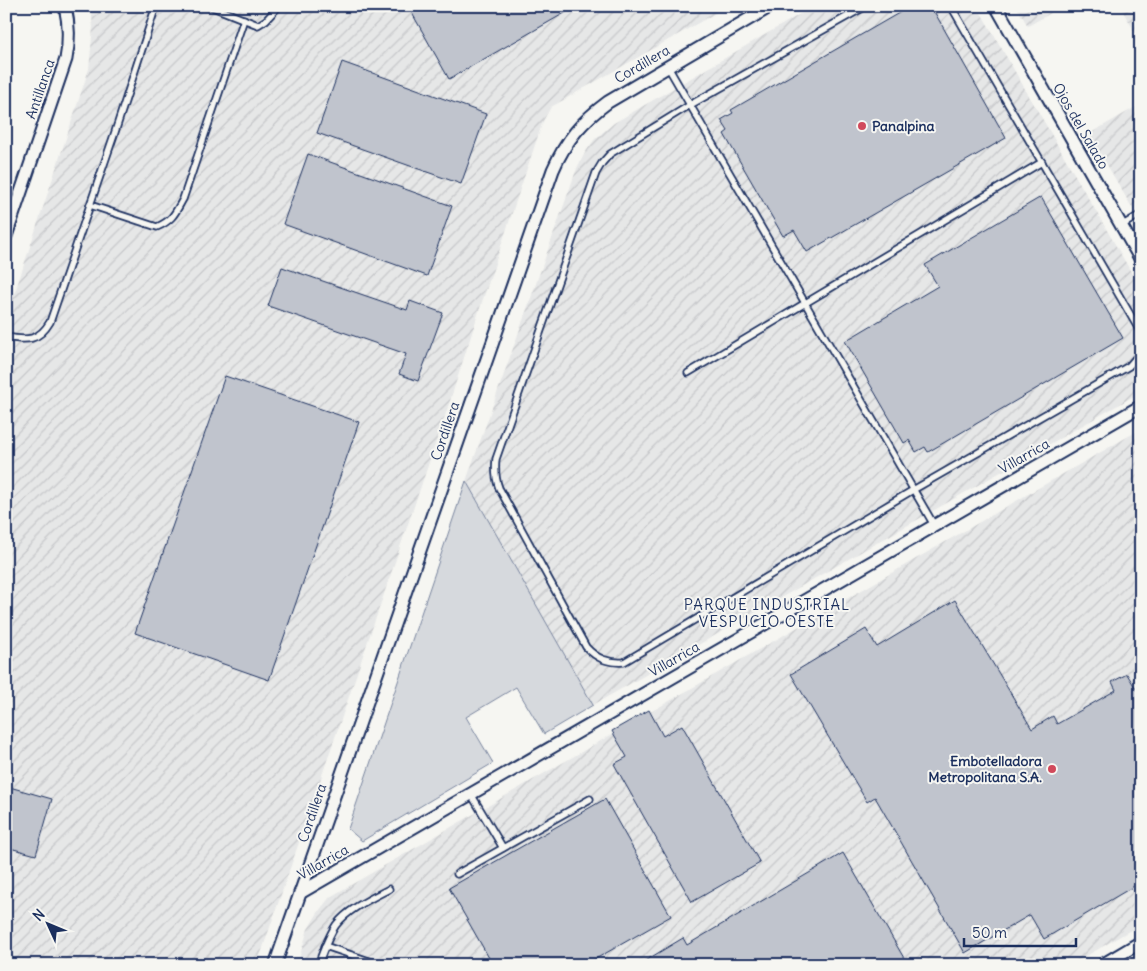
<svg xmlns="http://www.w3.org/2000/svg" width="1147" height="971" viewBox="0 0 1147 971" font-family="Delius,sans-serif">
	<defs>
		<pattern id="industrial-furrows" width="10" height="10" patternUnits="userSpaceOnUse" patternTransform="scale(1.25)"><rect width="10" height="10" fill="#e6e7e7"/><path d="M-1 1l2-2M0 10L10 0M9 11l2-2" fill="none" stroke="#c5c6c9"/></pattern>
	</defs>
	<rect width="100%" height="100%" fill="#f6f6f2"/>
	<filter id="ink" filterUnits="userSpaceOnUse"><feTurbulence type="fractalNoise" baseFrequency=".02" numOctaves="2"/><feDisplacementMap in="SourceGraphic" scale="10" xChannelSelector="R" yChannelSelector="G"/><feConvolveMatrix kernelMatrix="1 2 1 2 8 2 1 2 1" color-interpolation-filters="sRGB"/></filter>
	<g filter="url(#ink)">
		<g fill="url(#industrial-furrows)">
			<path d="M91 6H728L551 107 543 121 479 311 447 410 257 965H6V319L89 69 93 27Z"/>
			<path d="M814 6H977L1141 289V392L593 705 466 481 577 168 585 153 594 140 614 123Z"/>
			<path d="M1016 6H1063L1028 26Z"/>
			<path d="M1120 6H1141V43Z"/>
			<path d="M1141 104V223L1089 134Z"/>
			<path d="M1141 429V924L1071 965H297L308 929 319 911 330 897Z"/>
		</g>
		<path fill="#d6d9dd" stroke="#78849e" d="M466 481 593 705 544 734 516 687 466 717 493 763 362 841 348 829Z"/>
		<g fill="#c0c4cd" stroke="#1b2f5e">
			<path d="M408 6H577L449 79Z"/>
			<path d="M911 6H931L1006 138 807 252 794 230 783 236 724 134 728 131 721 120 733 113 731 110Z"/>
			<path d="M342 62 486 114 461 184 317 133Z"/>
			<path d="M308 154 452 206 427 276 283 224Z"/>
			<path d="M1041 197 1123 338 928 452 925 447 916 452 909 440 904 443 845 341 938 286 925 265Z"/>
			<path d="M282 267 407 310 410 301 443 313 418 381 399 374 406 354 268 306Z"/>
			<path d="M225 376 359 422 269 680 135 633Z"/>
			<path d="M955 600 1032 729 1053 716 1057 724 1116 690 1112 682 1127 674 1141 697V882L1044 939 1030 915 965 953 875 797 867 802 791 674 866 629 877 647Z"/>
			<path d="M649 710 663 736 682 725 760 863 692 902 614 764 627 757 612 731Z"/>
			<path d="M6 786 52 799 36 855 6 847Z"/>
			<path d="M605 799 671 916 585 965H493L449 888Z"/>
			<path d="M843 853 908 965H638L683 938 687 945Z"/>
		</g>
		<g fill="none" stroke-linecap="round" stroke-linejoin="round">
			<defs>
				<g id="service">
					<path d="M210 6 258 25 266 20 279 6"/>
					<path d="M866 6 690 105 610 154 602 163 596 173 496 459C495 469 495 478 499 488L586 647C597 659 608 663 624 662L913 490 1129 366 1141 352"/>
					<path d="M951 6 1141 333V336"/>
					<path d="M668 67 934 525"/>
					<path d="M90 205 157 227C173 220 175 213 183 199L244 19"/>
					<path d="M1121 226 1141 214"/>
					<path d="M6 337C27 341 39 341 50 322L115 132 154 12 159 6"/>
					<path d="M688 373 1042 162"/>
					<path d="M471 794 503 848"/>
					<path d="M457 874 590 799"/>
					<path d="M325 946 381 965"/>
					<path d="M318 965C323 951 328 937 336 925 348 909 372 898 389 889"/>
				</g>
				<g id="minor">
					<path d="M996 6 1141 260"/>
					<path d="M6 236 66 59C70 40 69 24 65 6"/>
					<path d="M300 893 1141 406"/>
					<path d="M275 965 553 170C566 140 582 121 608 102L771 6"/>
					<path d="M1102 965 1141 942"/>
				</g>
			</defs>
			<use href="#service" stroke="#1b2f5e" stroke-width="9"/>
			<use href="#minor" stroke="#1b2f5e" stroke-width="15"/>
			<use href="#service" stroke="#f6f6f2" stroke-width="5.5"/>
			<use href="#minor" stroke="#f6f6f2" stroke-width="11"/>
		</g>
	</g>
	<g fill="#d1495b" stroke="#f6f6f2" stroke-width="2">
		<circle cx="862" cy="126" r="5"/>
		<circle cx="1052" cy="769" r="5"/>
	</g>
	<g text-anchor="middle" stroke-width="4" stroke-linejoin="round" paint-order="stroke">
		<g font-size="14" fill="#1b2f5e" stroke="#f6f6f2">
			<text transform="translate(642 64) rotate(-30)" y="5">Cordillera</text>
			<text transform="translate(40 89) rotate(-71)" y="5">Antillanca</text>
			<text transform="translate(1081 126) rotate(60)" y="5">Ojos del Salado</text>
			<text transform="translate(445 431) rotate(-71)" y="5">Cordillera</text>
			<text transform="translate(1024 456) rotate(-30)" y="5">Villarrica</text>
			<text transform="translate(674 659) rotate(-30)" y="5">Villarrica</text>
			<text transform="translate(312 813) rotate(-71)" y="5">Cordillera</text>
			<text transform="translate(323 862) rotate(-30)" y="5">Villarrica</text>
		</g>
		<g font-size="14" font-weight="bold" fill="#1b2f5e" stroke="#f6f6f2" text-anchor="start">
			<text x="872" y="131">Panalpina</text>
			<text x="1042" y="766" text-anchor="end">Embotelladora<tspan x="1042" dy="16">Metropolitana S.A.</tspan></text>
		</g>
		<g font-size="15" letter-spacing="1" fill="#1b2f5e" stroke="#f6f6f2">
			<text x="767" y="610">PARQUE INDUSTRIAL<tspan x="767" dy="17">VESPUCIO OESTE</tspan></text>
		</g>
	</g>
	<rect width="1147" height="971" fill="none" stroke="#f6f6f2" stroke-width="25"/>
	<rect x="12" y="12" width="1122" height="946" fill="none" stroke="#1b2f5e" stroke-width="2" filter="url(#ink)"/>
	<g transform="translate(48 924) rotate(314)" stroke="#f6f6f2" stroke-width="4" paint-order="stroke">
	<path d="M0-4L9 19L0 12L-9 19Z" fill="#1b2f5e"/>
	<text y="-8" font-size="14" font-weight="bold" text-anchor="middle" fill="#1b2f5e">N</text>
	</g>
	<path d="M964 938v8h112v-8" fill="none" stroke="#1b2f5e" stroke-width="2.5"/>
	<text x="972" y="938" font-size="15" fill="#1b2f5e" stroke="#f6f6f2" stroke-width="4" paint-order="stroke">50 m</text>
</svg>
